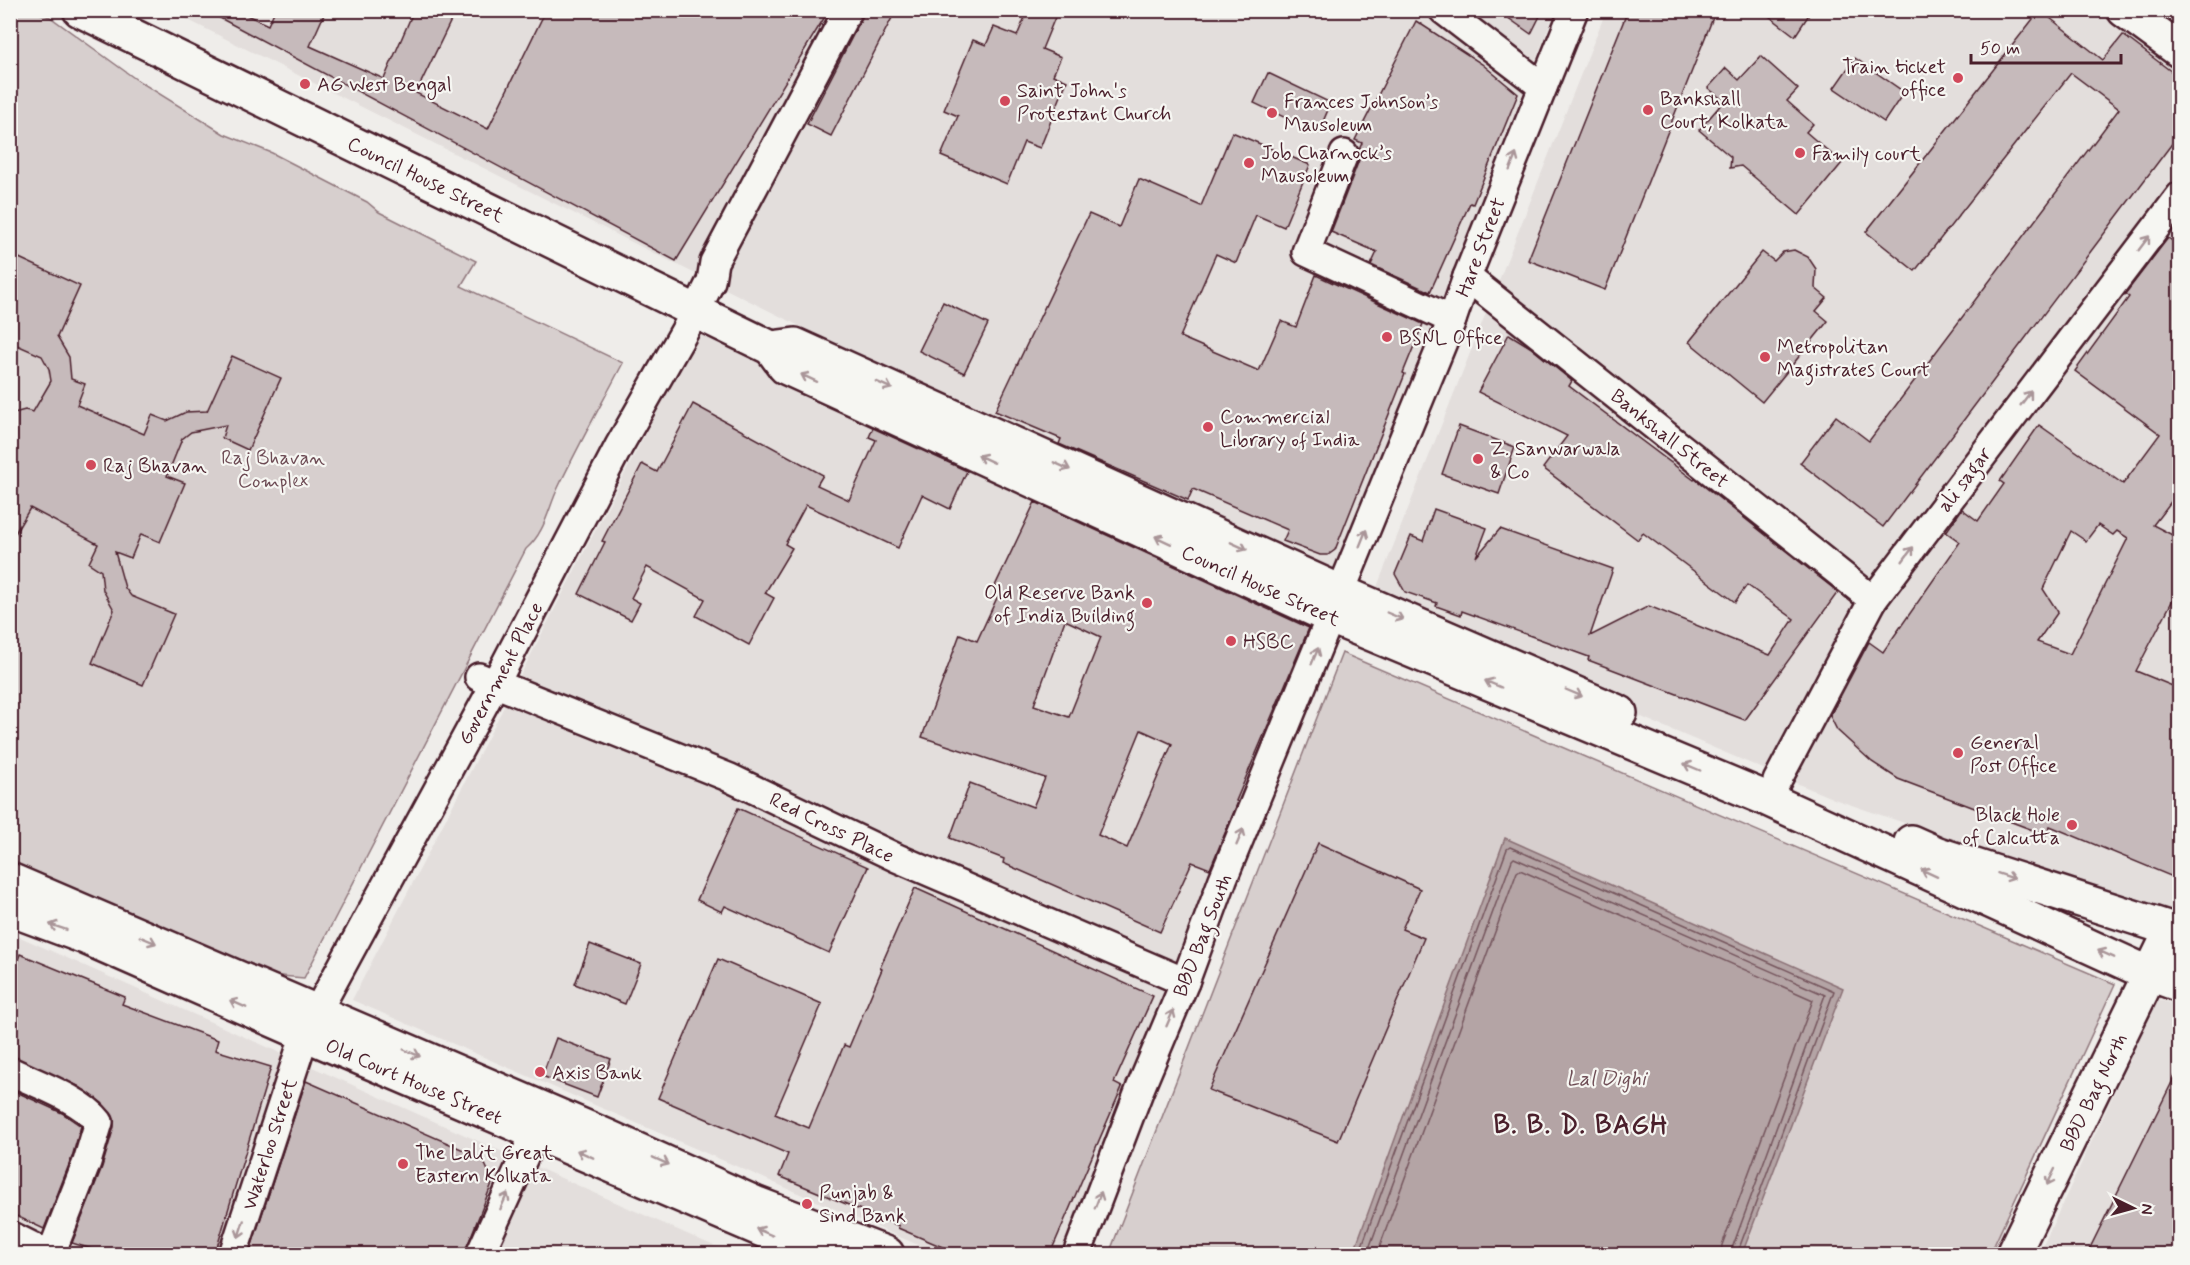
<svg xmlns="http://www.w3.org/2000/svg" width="2190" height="1265" viewBox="0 0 2190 1265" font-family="Mynerve,sans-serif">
	<rect width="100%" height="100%" fill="#efedea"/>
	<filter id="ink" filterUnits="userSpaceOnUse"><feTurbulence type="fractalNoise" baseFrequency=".0167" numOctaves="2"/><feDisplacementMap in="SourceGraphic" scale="12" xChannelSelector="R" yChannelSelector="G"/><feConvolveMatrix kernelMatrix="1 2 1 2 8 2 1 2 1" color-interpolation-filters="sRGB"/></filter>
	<g filter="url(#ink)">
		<g fill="#e3dedc">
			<path d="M170 11H1555L1327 590Z"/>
			<path d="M1606 11H2104L2179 67V917L1834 799 1371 602Z"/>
			<path d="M709 311 1325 600 1075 1254H939L352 1000Z"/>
			<path d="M11 933 732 1254H11Z"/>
			<path d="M2158 999 2179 1006V1254H2039Z"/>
		</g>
		<g fill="#d7cfce" stroke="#90777c" stroke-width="1.5">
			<path d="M31 10 50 17 137 80 224 134 272 153 367 202 379 212 476 261 461 286 623 363C601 405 578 446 558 488 548 509 545 533 526 549L304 978 258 974 11 864 10 11Z"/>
			<path d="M1342 653 2115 984 1990 1254H1109Z"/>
		</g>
		<path fill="#b4a4a5" stroke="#8a6f74" stroke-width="1.5" d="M1505 838 1843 988 1742 1254H1353Z"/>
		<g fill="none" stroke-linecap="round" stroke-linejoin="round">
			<g stroke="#74545c" stroke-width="1.5">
				<path d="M1359 1254 1507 849 1510 847 1834 991 1737 1254"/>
				<path d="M1367 1254 1512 860 1514 858 1825 995 1730 1254"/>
				<path d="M1377 1254 1517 872 1520 870 1813 1000 1722 1245 1721 1254"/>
			</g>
		</g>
		<g fill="#c6babb" stroke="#4a1f2b" stroke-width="1.5" fill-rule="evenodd">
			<path d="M205 10H236L268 25 275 10H326L310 46 384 79 414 10H456L416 93 488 129 546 10H829L676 261Z"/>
			<path d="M866 10H896L831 136 807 124Z"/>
			<path d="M1028 10H1058L1042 49 1061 57 1053 75 1067 81 1040 148 1024 142 1007 184 941 156 958 116 944 110 973 40 986 45 994 27 1017 36Z"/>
			<path d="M1497 10H1543L1531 34Z"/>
			<path d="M1628 10H1716L1605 290 1528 260Z"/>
			<path d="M1761 10H1812L1795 36Z"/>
			<path d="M2040 10 2103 60 2123 35 2180 78V133L1883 527 1800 463 1836 416 1869 441 2119 109 2071 73 1915 271 1866 232Z"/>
			<path d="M1416 21 1482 64 1518 94 1473 204 1470 203 1430 292 1371 265 1377 252 1331 232 1359 160V150L1362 143 1355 140Z"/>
			<path d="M1761 56 1798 89 1787 101 1813 124 1806 132 1842 163 1799 215 1741 166 1730 168 1731 157 1699 130 1724 101 1708 88 1726 68 1739 80Z"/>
			<path d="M1855 58 1904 92 1884 122 1834 88Z"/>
			<path d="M1268 73 1331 103 1318 133 1254 103Z"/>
			<path d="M1232 132 1310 165 1284 227 1256 215 1236 263 1216 254 1180 337 1259 371 1281 321 1296 327 1316 275 1423 324 1403 373 1405 374 1335 550 1328 555H1320L1283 541 1288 530 1193 489 1188 500 1059 444 1061 439 995 411 1089 214 1119 227 1139 179 1201 206Z"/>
			<path d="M2168 238 2180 246V490L2153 525 2180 539V586L2136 671 2180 689V880L2050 826 2046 835 1898 779 1872 762 1837 730 1830 716 1869 642 1883 652 1960 542 1946 532 1962 509 1978 521 2004 484 2000 481 2039 425 2123 484 2160 434 2075 371 2129 297 2125 294ZM2098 525 2113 535 2117 531 2128 538 2070 654 2037 642 2058 612 2043 589 2071 531 2086 541Z"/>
			<path d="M1794 250 1808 257 1816 269 1815 288 1827 298 1816 311 1828 321 1762 402 1689 342 1762 252 1774 261 1783 252Z"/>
			<path d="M17 257 80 286 57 337 69 357 71 379 85 384 77 405 144 434 152 415 167 421 186 412 207 411 232 356 281 378 248 450 222 438 226 425 191 432 182 439 167 476 185 483 160 542 141 534 131 558 115 552 125 588 131 596 174 614 143 685 92 663 114 610 103 590 101 571 89 563 98 544 30 508 10 542V414L25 410 33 412 51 381 49 369 42 356 10 342V272Z"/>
			<path d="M943 302 988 324 964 373 919 351Z"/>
			<path d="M1509 334 1530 347 1572 381 1569 386 1694 480 1695 479 1838 592 1745 720 1588 660 1589 657 1462 611 1461 615 1436 606 1437 603 1405 592 1395 574 1411 536 1423 541 1434 509 1487 528 1476 557 1500 529 1613 569 1590 636 1649 606 1770 655 1794 619 1747 585 1735 602 1643 533 1638 540 1543 468 1567 436 1478 392Z"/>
			<path d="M693 404 823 475 817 485 849 500 876 440 869 437 873 428 967 471 950 509 922 495 898 548 806 505 785 544 792 548 765 593 774 598 749 645 696 616 705 599 647 567 631 598 640 603 631 620 579 594 605 542 602 541 642 464 657 472Z"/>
			<path d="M1459 426 1515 447 1499 494 1442 474Z"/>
			<path d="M1035 502 1309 628 1236 801 1238 802 1210 869 1192 862 1160 932 1003 863 1004 859 950 838 970 783 1033 807 1045 778 922 737 960 634 977 641 1001 589 995 586ZM1065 620 1101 637 1069 717 1034 705ZM1141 730 1172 744 1127 848 1098 835Z"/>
			<path d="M738 808 868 867 829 953 725 906 722 912 697 900Z"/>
			<path d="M1318 843 1420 889 1402 929 1424 938 1338 1141 1209 1090Z"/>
			<path d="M915 888 1153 996 1114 1083 1122 1087 1050 1254H959L898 1228 899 1226 779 1176 788 1154 658 1098 718 959 822 1004 775 1114 809 1128 844 1045 849 1047 882 969 880 968Z"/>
			<path d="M590 944 641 964 625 1004 575 984Z"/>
			<path d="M20 954 125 997 122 1004 218 1040 215 1050 271 1067 215 1254H108L72 1243 102 1167 114 1127V1119L102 1103 78 1086 10 1056V981Z"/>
			<path d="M556 1038 611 1059 597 1097 542 1076Z"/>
			<path d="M2180 1066V1254H2087Z"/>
			<path d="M306 1081 482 1158 493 1181 464 1254H249Z"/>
			<path d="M10 1089 62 1113 81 1126 72 1157 44 1229 10 1213Z"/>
		</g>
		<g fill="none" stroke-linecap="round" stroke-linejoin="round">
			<defs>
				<g id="minor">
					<path d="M1443 10 1543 87"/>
					<path d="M1344 154 1306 252 1452 320"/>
					<path d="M1467 277 1873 600"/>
					<path d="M479 677 728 777 897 858 1185 982"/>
					<path d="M1777 781 1873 600 2180 196"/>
					<path d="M10 1071C37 1084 81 1099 99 1122L87 1162 51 1254"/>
					<path d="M10 1235 48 1254"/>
					<path d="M233 1254 305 1034 495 684 619 446 696 311 711 281 714 262 848 10"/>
					<path d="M480 1254 535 1133"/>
					<path d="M1077 1254 1140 1089 1185 982 1223 879 1452 320 1467 277 1574 10"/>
				</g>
				<g id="major">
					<path d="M80 10 771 348 785 367 1331 617 1765 798 2150 974 2180 985"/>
					<path d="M2124 10 2180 51"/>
					<path d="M771 348 795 345 1341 592 1620 713"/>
					<path d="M1911 842 1938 854 2180 932"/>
					<path d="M10 880 608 1137 757 1204 887 1254"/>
					<path d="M10 909 85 937 305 1034 818 1254"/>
					<path d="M2013 1254 2172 929"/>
				</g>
			</defs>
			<use href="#minor" stroke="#4a1f2b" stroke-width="32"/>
			<use href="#major" stroke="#4a1f2b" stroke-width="38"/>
			<use href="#minor" stroke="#f6f6f2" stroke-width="27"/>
			<use href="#major" stroke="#f6f6f2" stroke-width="33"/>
		</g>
		<defs><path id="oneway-shaft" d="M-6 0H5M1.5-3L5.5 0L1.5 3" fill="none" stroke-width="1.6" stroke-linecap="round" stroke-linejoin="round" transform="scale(1.5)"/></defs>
		<g stroke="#a99598">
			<use href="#oneway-shaft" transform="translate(1513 162) rotate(-68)"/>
			<use href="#oneway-shaft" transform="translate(2144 243) rotate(-53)"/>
			<use href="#oneway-shaft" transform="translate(809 378) rotate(-155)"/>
			<use href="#oneway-shaft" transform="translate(884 385) rotate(24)"/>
			<use href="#oneway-shaft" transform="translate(2026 398) rotate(-53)"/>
			<use href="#oneway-shaft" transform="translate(986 459) rotate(-155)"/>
			<use href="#oneway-shaft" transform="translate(1062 466) rotate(24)"/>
			<use href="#oneway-shaft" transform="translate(1363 538) rotate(-68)"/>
			<use href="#oneway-shaft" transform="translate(1163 540) rotate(-155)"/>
			<use href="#oneway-shaft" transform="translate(1239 546) rotate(24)"/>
			<use href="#oneway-shaft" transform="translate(1908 554) rotate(-53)"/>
			<use href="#oneway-shaft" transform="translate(1395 616) rotate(23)"/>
			<use href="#oneway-shaft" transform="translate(1315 656) rotate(-67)"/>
			<use href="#oneway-shaft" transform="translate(1493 684) rotate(-157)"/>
			<use href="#oneway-shaft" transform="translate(1574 693) rotate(23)"/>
			<use href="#oneway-shaft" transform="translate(1692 767) rotate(-157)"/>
			<use href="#oneway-shaft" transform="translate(1240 837) rotate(-67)"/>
			<use href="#oneway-shaft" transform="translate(1929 873) rotate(-155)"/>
			<use href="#oneway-shaft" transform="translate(2006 876) rotate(18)"/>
			<use href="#oneway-shaft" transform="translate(58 927) rotate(-161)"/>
			<use href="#oneway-shaft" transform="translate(148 940) rotate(23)"/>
			<use href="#oneway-shaft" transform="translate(2106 954) rotate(-156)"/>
			<use href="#oneway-shaft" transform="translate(238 1004) rotate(-156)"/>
			<use href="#oneway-shaft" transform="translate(1170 1018) rotate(-67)"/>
			<use href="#oneway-shaft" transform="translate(412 1053) rotate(23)"/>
			<use href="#oneway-shaft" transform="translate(585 1154) rotate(-156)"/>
			<use href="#oneway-shaft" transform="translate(661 1161) rotate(24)"/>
			<use href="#oneway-shaft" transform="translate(2051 1177) rotate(116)"/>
			<use href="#oneway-shaft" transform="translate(1098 1200) rotate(-69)"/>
			<use href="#oneway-shaft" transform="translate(504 1201) rotate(-66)"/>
			<use href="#oneway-shaft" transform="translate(241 1229) rotate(108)"/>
			<use href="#oneway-shaft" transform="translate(764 1232) rotate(-157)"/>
		</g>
	</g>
	<g fill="#d1495b" stroke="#f6f6f2" stroke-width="2">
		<circle cx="1958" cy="78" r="6"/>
		<circle cx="305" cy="84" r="6"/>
		<circle cx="1005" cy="101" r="6"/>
		<circle cx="1648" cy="110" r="6"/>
		<circle cx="1272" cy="113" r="6"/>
		<circle cx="1800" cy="153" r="6"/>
		<circle cx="1249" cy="163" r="6"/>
		<circle cx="1387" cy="337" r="6"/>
		<circle cx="1765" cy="357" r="6"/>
		<circle cx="1208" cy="427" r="6"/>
		<circle cx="1478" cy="459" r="6"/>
		<circle cx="91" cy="465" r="6"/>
		<circle cx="1147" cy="603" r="6"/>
		<circle cx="1231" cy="641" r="6"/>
		<circle cx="1958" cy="753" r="6"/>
		<circle cx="2072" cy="825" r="6"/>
		<circle cx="540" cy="1072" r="6"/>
		<circle cx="403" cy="1164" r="6"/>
		<circle cx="807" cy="1204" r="6"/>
	</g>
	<g text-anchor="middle" stroke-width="4.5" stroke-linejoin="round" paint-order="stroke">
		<g font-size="20" fill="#4a1f2b" stroke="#f6f6f2" text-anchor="start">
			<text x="1946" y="73" text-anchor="end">Train ticket<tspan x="1946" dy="23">office</tspan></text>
			<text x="317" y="91">AG West Bengal</text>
			<text x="1017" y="97">Saint John's<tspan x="1017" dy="23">Protestant Church</tspan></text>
			<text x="1660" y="105">Bankshall<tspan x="1660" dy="23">Court, Kolkata</tspan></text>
			<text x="1284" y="108">Frances Johnson’s<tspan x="1284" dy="23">Mausoleum</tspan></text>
			<text x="1261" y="159">Job Charnock’s<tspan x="1261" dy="23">Mausoleum</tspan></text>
			<text x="1812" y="160">Family court</text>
			<text x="1399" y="344">BSNL Office</text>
			<text x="1777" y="353">Metropolitan<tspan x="1777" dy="23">Magistrates Court</tspan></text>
			<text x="1220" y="423">Commercial<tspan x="1220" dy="23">Library of India</tspan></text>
			<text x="1490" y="455">Z. Sanwarwala<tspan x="1490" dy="23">&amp; Co</tspan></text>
			<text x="103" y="472">Raj Bhavan</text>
			<text x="1135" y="599" text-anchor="end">Old Reserve Bank<tspan x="1135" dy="23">of India Building</tspan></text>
			<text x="1243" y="648">HSBC</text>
			<text x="1970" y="749">General<tspan x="1970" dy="23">Post Office</tspan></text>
			<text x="2060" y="821" text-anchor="end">Black Hole<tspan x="2060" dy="23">of Calcutta</tspan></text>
			<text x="552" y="1079">Axis Bank</text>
			<text x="415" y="1159">The Lalit Great<tspan x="415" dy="23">Eastern Kolkata</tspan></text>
			<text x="819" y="1199">Punjab &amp;<tspan x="819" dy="23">Sind Bank</tspan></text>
		</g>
		<g font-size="20" fill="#4a1f2b" stroke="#f6f6f2">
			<text transform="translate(426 179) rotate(26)" y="7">Council House Street</text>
			<text transform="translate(1480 247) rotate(-69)" y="7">Hare Street</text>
			<text transform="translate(1670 438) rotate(39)" y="7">Bankshall Street</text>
			<text transform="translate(1964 479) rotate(-53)" y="7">ali sagar</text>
			<text transform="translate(1261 585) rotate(24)" y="7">Council House Street</text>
			<text transform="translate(500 673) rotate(-62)" y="7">Government Place</text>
			<text transform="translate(832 827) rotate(26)" y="7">Red Cross Place</text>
			<text transform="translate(1202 935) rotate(-69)" y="7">BBD Bag South</text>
			<text transform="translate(414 1081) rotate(23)" y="7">Old Court House Street</text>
			<text transform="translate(2093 1092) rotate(-64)" y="7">BBD Bag North</text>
			<text transform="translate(269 1144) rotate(-72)" y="7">Waterloo Street</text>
		</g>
		<g font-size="20" fill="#6d4b54" stroke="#f6f6f2">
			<text x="273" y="464">Raj Bhavan<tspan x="273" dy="23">Complex</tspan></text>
		</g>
		<g font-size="21" font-style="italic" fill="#6f4e56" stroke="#f6f6f2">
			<text x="1606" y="1085">Lal Dighi</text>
		</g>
		<g font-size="26" font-weight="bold" letter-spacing="1.5" fill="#4a1f2b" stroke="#f6f6f2">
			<text x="1581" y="1133">B. B. D. BAGH</text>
		</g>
	</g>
	<rect width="2190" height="1265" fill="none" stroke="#f6f6f2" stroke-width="36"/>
	<rect x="18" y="18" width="2154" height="1229" fill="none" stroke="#4a1f2b" stroke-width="2" filter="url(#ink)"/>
	<g transform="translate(2133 1208) rotate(95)" stroke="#f6f6f2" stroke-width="4.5" paint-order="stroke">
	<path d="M0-4.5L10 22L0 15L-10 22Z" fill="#4a1f2b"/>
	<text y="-9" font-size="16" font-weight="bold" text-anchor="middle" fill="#4a1f2b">N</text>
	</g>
	<path d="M1971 54v9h150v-9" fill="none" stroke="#4a1f2b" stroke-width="3"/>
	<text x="1980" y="54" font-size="18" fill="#4a1f2b" stroke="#f6f6f2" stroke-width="4.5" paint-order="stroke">50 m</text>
</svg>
